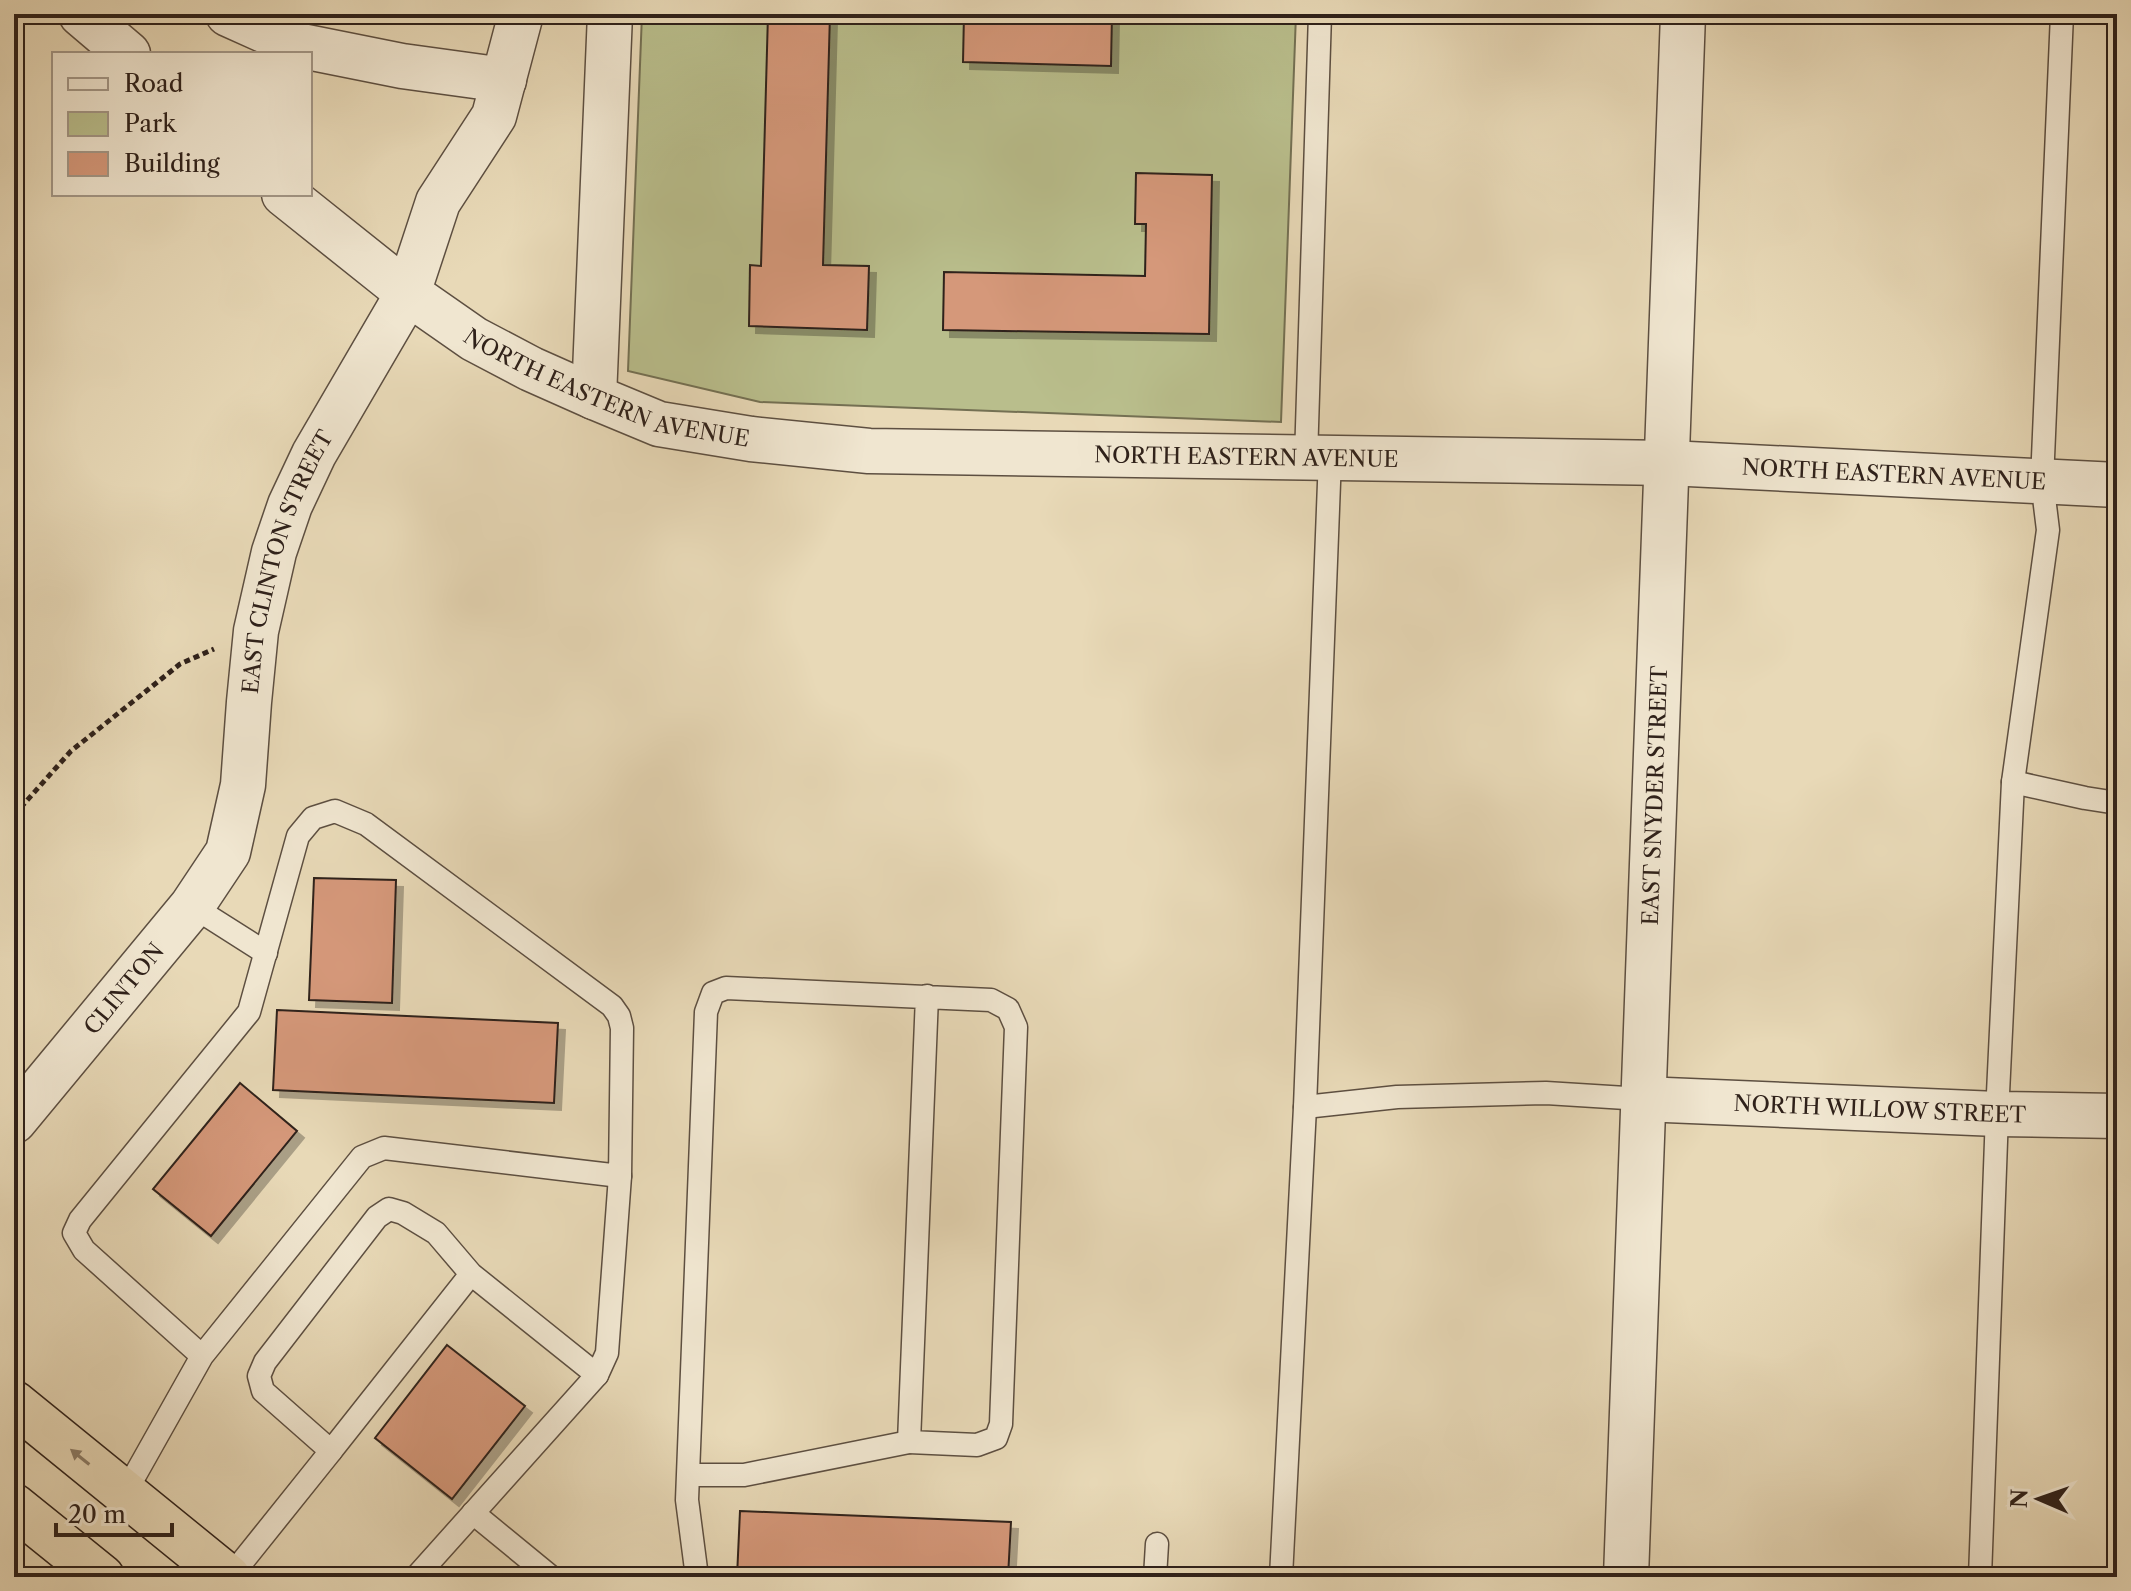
<svg xmlns="http://www.w3.org/2000/svg" width="2131" height="1591" viewBox="0 0 2131 1591" font-family="'Libre Caslon Text',serif">
	<defs>
		<filter id="shadow"><feDropShadow dx="7" dy="7" stdDeviation="0" flood-color="#0004"/></filter>
	</defs>
	<rect width="100%" height="100%" fill="#e8d9b7"/>
	<filter id="stains"><feTurbulence type="fractalNoise" baseFrequency=".0025" numOctaves="4"/><feColorMatrix values="0 0 0 0 .2 0 0 0 0 .09 0 0 0 0 .02 0 0 0 .5 -.17"/></filter>
	<radialGradient id="worn" r=".72"><stop offset=".6" stop-color="#630" stop-opacity="0"/><stop offset="1" stop-color="#630" stop-opacity=".3"/></radialGradient>
	<path fill="#b9be8c" stroke="#747053" stroke-width="2" d="M642 14H1296L1281 422 760 402 628 371Z"/>
	<g fill="#d5987a" stroke="#2f211a" stroke-width="2" filter="url(#shadow)">
		<path d="M768 14H830L823 265 869 266 867 330 749 326 750 265 761 266Z"/>
		<path d="M964 14H1112L1111 66 963 62Z"/>
		<path d="M1136 173 1212 175 1209 334 943 330 944 272 1145 276 1146 224H1135Z"/>
		<path d="M314 878 396 880 392 1003 309 1000Z"/>
		<path d="M277 1010 558 1023 554 1103 273 1090Z"/>
		<path d="M240 1083 297 1131 211 1236 153 1189Z"/>
		<path d="M447 1345 525 1406 452 1499 375 1438Z"/>
		<path d="M740 1511 1011 1522 1008 1577H737Z"/>
	</g>
	<g fill="none" stroke-linecap="round" stroke-linejoin="round">
		<defs>
			<g id="service">
				<path d="M1306 458 1320 14"/>
				<path d="M2013 782 2085 798 2117 803"/>
				<path d="M192 906 266 953"/>
				<path d="M1305 1107 1397 1097 1546 1093 1642 1099"/>
				<path d="M471 1274 331 1451 263 1391 259 1376 265 1362 377 1217 389 1209 403 1213 436 1233 471 1274 597 1375"/>
				<path d="M689 1475H744L909 1442"/>
				<path d="M125 1493 202 1356 362 1157 384 1148 620 1176 622 1028 619 1016 612 1006 366 824 335 811 313 818 298 836 249 1012 80 1220 74 1233 84 1250 202 1356"/>
				<path d="M473 1513 551 1577"/>
				<path d="M230 1577 331 1451"/>
				<path d="M416 1577 597 1375 607 1353 620 1176"/>
				<path d="M697 1577 687 1500 706 1012 713 993 726 988 991 1000 1008 1009 1016 1027 1001 1424 996 1438 977 1445 909 1442 927 996"/>
				<path d="M1155 1577 1157 1544"/>
				<path d="M1281 1577 1305 1107 1330 457"/>
				<path d="M1980 1577 1997 1114 2013 782 2048 530 2042 481 2062 14"/>
			</g>
			<g id="minor">
				<path d="M81 14 128 54"/>
				<path d="M228 14 297 45 402 66 504 80"/>
				<path id="s1" d="M284 194 408 293 474 339 531 369 594 397 659 424 751 439 869 451 1668 463 2117 485"/>
				<path d="M408 293 438 202 494 116 521 14"/>
				<path d="M594 397 610 14"/>
				<path id="s2" d="M1642 1099 1997 1114 2117 1116"/>
				<path id="s3" d="M1626 1577 1683 14"/>
			</g>
			<g id="tertiary">
				<path id="s4" d="M14 1121 192 906 228 852 243 785 249 702 256 631 274 552 290 505 314 454 408 293"/>
			</g>
			<g id="trunk">
				<path d="M14 1403 228 1577"/>
				<path d="M14 1506 102 1577"/>
			</g>
		</defs>
		<use href="#service" stroke="#5d4f41" stroke-width="25"/>
		<use href="#minor" stroke="#5d4f41" stroke-width="47"/>
		<use href="#tertiary" stroke="#5d4f41" stroke-width="47"/>
		<use href="#trunk" stroke="#2f211a" stroke-width="47"/>
		<path stroke="#2f211a" stroke-width="5" stroke-dasharray="6 4" stroke-linecap="butt" d="M14 815 71 751 180 664 214 649"/>
		<use href="#service" stroke="#f0e6d0" stroke-width="22"/>
		<use href="#minor" stroke="#f0e6d0" stroke-width="44"/>
		<use href="#tertiary" stroke="#f0e6d0" stroke-width="44"/>
		<use href="#trunk" stroke="#e8d9b7" stroke-width="44"/>
	</g>
	<defs><path id="oneway-solid" d="M-6-.8H1V-3.2L6.5 0L1 3.2V.8H-6Z" transform="scale(2)"/></defs>
	<use fill="#8c7d68" href="#oneway-solid" transform="translate(80 1457) rotate(-141)"/>
	<g text-anchor="middle" stroke-width="8" stroke-linejoin="round" paint-order="stroke">
		<g font-size="22" fill="#2f211a" stroke="#f0e6d0">
			<text dy="8" stroke="none"><textPath href="#s1" startOffset="382">NORTH EASTERN AVENUE</textPath></text>
			<text dy="8" stroke="none"><textPath href="#s1" startOffset="1032">NORTH EASTERN AVENUE</textPath></text>
			<text dy="8" stroke="none"><textPath href="#s1" startOffset="1680">NORTH EASTERN AVENUE</textPath></text>
			<text dy="8" stroke="none"><textPath href="#s4" startOffset="642">EAST CLINTON STREET</textPath></text>
			<text dy="8" stroke="none"><textPath href="#s3" startOffset="782">EAST SNYDER STREET</textPath></text>
			<text dy="8" stroke="none"><textPath href="#s4" startOffset="172">CLINTON</textPath></text>
			<text dy="8" stroke="none"><textPath href="#s2" startOffset="238">NORTH WILLOW STREET</textPath></text>
		</g>
	</g>
	<rect width="2131" height="1591" fill="none" stroke="#e8d9b7" stroke-width="48"/>
	<rect x="16" y="16" width="2099" height="1559" fill="none" stroke="#2f211a" stroke-width="4"/>
	<rect x="24" y="24" width="2083" height="1543" fill="none" stroke="#2f211a" stroke-width="2"/>
	<rect x="52" y="52" width="260" height="144" fill="#f0e6d0" stroke="#a39787" stroke-width="2"/>
	<rect x="68" y="78" width="40" height="12" fill="#f0e6d0" stroke="#a39787" stroke-width="2"/>
	<text x="124" y="92" font-size="24" fill="#2f211a">Road</text>
	<rect x="68" y="112" width="40" height="24" fill="#b9be8c" stroke="#a39787" stroke-width="2"/>
	<text x="124" y="132" font-size="24" fill="#2f211a">Park</text>
	<rect x="68" y="152" width="40" height="24" fill="#d5987a" stroke="#a39787" stroke-width="2"/>
	<text x="124" y="172" font-size="24" fill="#2f211a">Building</text>
	<g transform="translate(2039 1499) rotate(272)" stroke="#f0e6d0" stroke-width="6" paint-order="stroke">
	<path d="M0-6L14 30L0 20L-14 30Z" fill="#2f211a"/>
	<text y="-12" font-size="22" font-weight="bold" text-anchor="middle" fill="#2f211a">N</text>
	</g>
	<path d="M56 1523v12h116v-12" fill="none" stroke="#2f211a" stroke-width="4"/>
	<text x="68" y="1523" font-size="24" fill="#2f211a" stroke="#f0e6d0" stroke-width="6" paint-order="stroke">20 m</text>
	<rect width="100%" height="100%" filter="url(#stains)"/>
	<rect width="100%" height="100%" fill="url(#worn)"/>
</svg>
